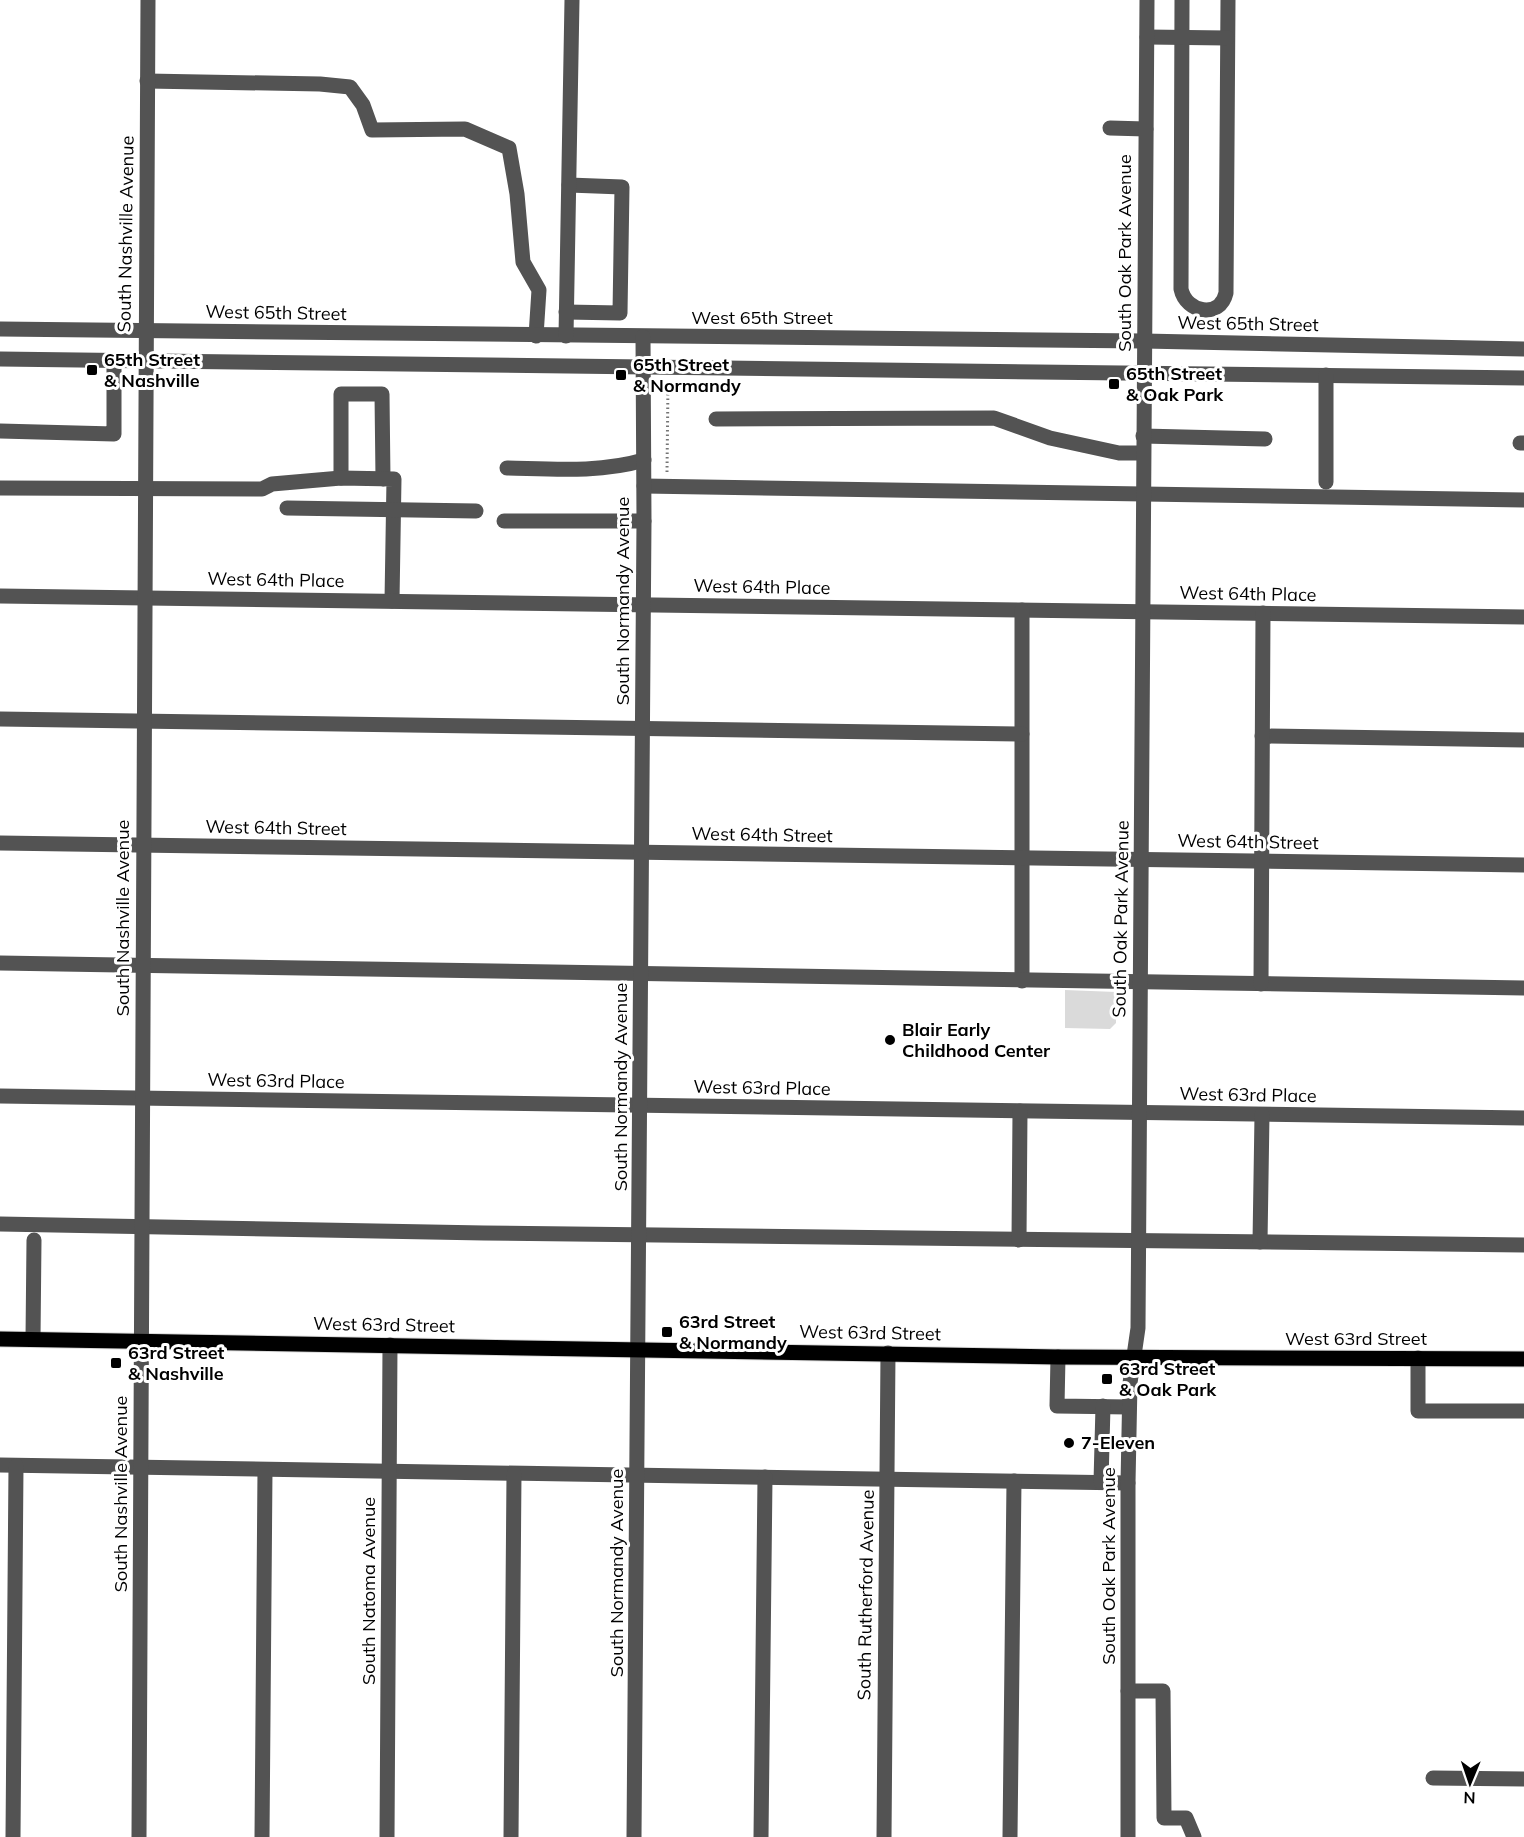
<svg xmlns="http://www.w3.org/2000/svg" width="1524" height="1837" viewBox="0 0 1524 1837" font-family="Mulish,sans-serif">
	<rect width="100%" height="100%" fill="#fff"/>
	<path fill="#dadada" d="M1065 990 1116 992V1023L1110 1029 1065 1028Z"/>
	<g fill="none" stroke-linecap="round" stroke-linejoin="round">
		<defs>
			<path id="major" d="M0 1339 1058 1357 1524 1359"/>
		</defs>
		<use href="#major" stroke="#dbdbdb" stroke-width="17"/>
		<path stroke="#757575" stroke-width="3" stroke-dasharray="1.5 3" stroke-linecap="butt" d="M667 472 668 383"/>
		<g stroke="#535353" stroke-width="15">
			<path d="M1182 0 1181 289C1186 313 1220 319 1226 293L1228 0"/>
			<path d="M1147 37 1227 38"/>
			<path d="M147 81 320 84 350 87 363 105 372 130 465 129 509 148 517 194 523 262 539 290 536 336"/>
			<path d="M1110 128 1146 129"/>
			<path d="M566 312 620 313 622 187 569 185"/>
			<path d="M0 329 1144 341 1524 349"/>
			<path d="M566 336 572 0"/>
			<path d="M0 359 1524 378"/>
			<path d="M716 419 994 418 1050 438 1119 453H1143"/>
			<path d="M0 431 114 434V361"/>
			<path d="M1143 436 1265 439"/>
			<path d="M1520 443H1524"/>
			<path d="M507 468C552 469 600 473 644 460"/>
			<path d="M341 478V394H382L383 479"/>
			<path d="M1326 482V375"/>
			<path d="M644 486 1524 500"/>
			<path d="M0 488 262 489 272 484 341 478 394 479 392 601"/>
			<path d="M287 508 476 511"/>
			<path d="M504 521H644"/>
			<path d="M0 596 1524 617"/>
			<path d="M1022 610V981"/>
			<path d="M0 719 1022 734"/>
			<path d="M1262 736 1524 740"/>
			<path d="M0 843 1524 865"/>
			<path d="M0 963 1524 988"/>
			<path d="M1261 984 1263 613"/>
			<path d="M0 1096 1524 1118"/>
			<path d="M0 1224 484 1233 1524 1245"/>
			<path d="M1019 1240 1020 1111"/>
			<path d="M1260 1242 1262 1115"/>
			<path d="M33 1339 34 1240"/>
			<path d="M1058 1357 1057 1406 1129 1407"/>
			<path d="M1418 1358V1411H1524"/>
			<path d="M0 1465 1128 1483"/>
			<path d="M1101 1482 1103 1406"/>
			<path d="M1128 1691H1163L1164 1818H1186L1194 1837"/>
			<path d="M1433 1778 1524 1779"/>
			<path d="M13 1837 16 1466"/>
			<path d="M139 1837 148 0"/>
			<path d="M262 1837 265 1470"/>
			<path d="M387 1837 390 1345"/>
			<path d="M511 1837 514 1474"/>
			<path d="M634 1837 644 521 643 337"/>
			<path d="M761 1837 765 1477"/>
			<path d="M884 1837 888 1353"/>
			<path d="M1010 1837 1014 1481"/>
			<path d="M1128 1837V1483L1130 1383 1138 1328 1147 0"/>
		</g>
		<use href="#major" stroke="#000" stroke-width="15"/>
	</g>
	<g fill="#000" stroke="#fff" stroke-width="2">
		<rect x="86" y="364" width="12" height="12" rx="3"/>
		<rect x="615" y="369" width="12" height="12" rx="3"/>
		<rect x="1108" y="378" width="12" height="12" rx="3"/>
		<circle cx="890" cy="1040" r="6"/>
		<rect x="661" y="1326" width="12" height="12" rx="3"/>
		<rect x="110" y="1357" width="12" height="12" rx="3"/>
		<rect x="1101" y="1373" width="12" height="12" rx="3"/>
		<circle cx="1069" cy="1443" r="6"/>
	</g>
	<g text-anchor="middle" stroke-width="6" stroke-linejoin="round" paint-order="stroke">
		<g font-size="18" fill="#000" stroke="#fff">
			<text transform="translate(126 234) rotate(-89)" y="6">South Nashville Avenue</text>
			<text transform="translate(1125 253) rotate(-90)" y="6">South Oak Park Avenue</text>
			<text transform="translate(276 313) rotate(1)" y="6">West 65th Street</text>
			<text x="762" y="324">West 65th Street</text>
			<text transform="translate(1248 324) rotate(1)" y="6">West 65th Street</text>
			<text transform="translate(276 580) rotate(1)" y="6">West 64th Place</text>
			<text transform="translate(762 587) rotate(1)" y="6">West 64th Place</text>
			<text transform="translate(1248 594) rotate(1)" y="6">West 64th Place</text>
			<text transform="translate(623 601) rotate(-90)" y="6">South Normandy Avenue</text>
			<text transform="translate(276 828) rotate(1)" y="6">West 64th Street</text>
			<text transform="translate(762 835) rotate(1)" y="6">West 64th Street</text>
			<text transform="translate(1248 842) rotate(1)" y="6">West 64th Street</text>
			<text transform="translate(123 918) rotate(-90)" y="6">South Nashville Avenue</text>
			<text transform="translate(1121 919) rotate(-89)" y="6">South Oak Park Avenue</text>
			<text transform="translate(276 1081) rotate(1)" y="6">West 63rd Place</text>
			<text transform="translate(621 1087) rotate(-90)" y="6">South Normandy Avenue</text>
			<text transform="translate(762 1088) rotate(1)" y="6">West 63rd Place</text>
			<text transform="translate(1248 1095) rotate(1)" y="6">West 63rd Place</text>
			<text transform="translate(384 1325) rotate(1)" y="6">West 63rd Street</text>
			<text transform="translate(870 1333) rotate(1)" y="6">West 63rd Street</text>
			<text x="1356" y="1345">West 63rd Street</text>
			<text transform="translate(121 1494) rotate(-90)" y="6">South Nashville Avenue</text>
			<text transform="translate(1109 1566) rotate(-90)" y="6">South Oak Park Avenue</text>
			<text transform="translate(617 1573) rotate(-90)" y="6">South Normandy Avenue</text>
			<text transform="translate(369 1591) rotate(-90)" y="6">South Natoma Avenue</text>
			<text transform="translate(866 1595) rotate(-89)" y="6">South Rutherford Avenue</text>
		</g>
		<g font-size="18" font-weight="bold" fill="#000" stroke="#fff" text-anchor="start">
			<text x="104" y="366">65th Street<tspan x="104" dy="21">&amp; Nashville</tspan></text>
			<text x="633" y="371">65th Street<tspan x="633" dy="21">&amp; Normandy</tspan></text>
			<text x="1126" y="380">65th Street<tspan x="1126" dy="21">&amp; Oak Park</tspan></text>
			<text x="902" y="1036">Blair Early<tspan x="902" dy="21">Childhood Center</tspan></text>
			<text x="679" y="1328">63rd Street<tspan x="679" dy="21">&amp; Normandy</tspan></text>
			<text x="128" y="1359">63rd Street<tspan x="128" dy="21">&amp; Nashville</tspan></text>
			<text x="1119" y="1375">63rd Street<tspan x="1119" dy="21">&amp; Oak Park</tspan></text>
			<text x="1081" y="1449">7-Eleven</text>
		</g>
	</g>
	<g transform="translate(1470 1783) rotate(182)" stroke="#ffffff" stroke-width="4.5" paint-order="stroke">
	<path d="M0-4.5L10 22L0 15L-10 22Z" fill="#000000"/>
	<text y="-9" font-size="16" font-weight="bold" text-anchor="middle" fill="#000000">N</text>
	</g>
</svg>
